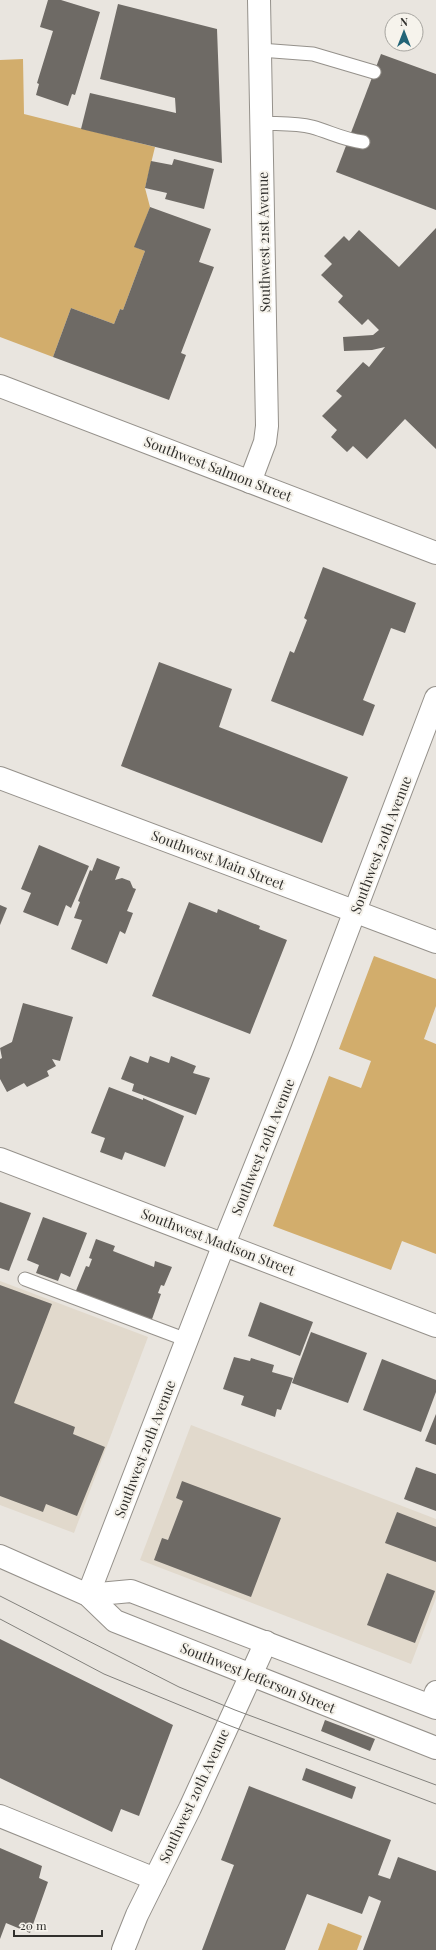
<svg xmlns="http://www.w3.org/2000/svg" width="436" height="1950" viewBox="0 0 436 1950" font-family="'Playfair Display',serif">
	<rect width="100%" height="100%" fill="#e9e5df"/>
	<g fill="#e1d9cc">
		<path d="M0 1281 148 1337 74 1533 0 1505Z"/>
		<path d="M191 1425 436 1519V1598L411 1664 140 1560Z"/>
	</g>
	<g fill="#d2ad6c">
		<path d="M23 59 24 114 155 147 145 188 150 207 135 247 145 251 123 310 120 309 114 324 71 308 53 357 0 337V60Z"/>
		<path d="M374 956 436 979V1006L424 1039 436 1044V1254L402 1241 391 1270 273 1226 329 1076 361 1088 371 1061 339 1049Z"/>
		<path d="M328 1923 362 1936 357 1950H318Z"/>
	</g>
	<g fill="#6e6a65">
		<path d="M48 0H61L100 12 75 95 72 94 68 106 36 95 39 84 37 83 53 31 40 27Z"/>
		<path d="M118 4 217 29 222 163 81 129 90 93 176 113 175 98 100 79Z"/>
		<path d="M381 54 436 74V210L336 172Z"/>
		<path d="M174 159 214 169 204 209 165 199 167 193 145 188 151 161 172 165Z"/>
		<path d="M150 207 211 229 199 262 214 267 181 353 186 355 169 400 53 357 71 308 114 324 120 309 123 310 145 251 134 247Z"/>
		<path d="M436 228V449L405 419 367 459 353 446 347 452 331 437 337 430 322 416 342 396 336 391 363 362 369 367 385 347 372 350 344 351 343 337 373 335 379 330 368 319 362 325 338 302 343 296 321 275 332 264 324 256 344 236 349 241 359 230 399 267Z"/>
		<path d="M323 567 416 603 405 633 391 628 363 700 375 705 363 736 271 701 290 651 294 653 307 620 304 618Z"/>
		<path d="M159 662 232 689 219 727 348 777 322 843 121 766Z"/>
		<path d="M39 845 89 866 71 908 66 905 58 926 23 912 31 893 21 889Z"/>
		<path d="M97 858 120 867 115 880 122 878 130 881 133 888 136 889 127 911 133 913 125 934 120 931 107 964 71 949 82 920 74 918 80 902 78 901 90 870 92 871Z"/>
		<path d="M189 902 217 913 218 909 260 926 259 929 287 940 250 1034 152 996Z"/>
		<path d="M0 905 7 908 0 925Z"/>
		<path d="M23 1003 73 1017 60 1061 52 1059 56 1066 47 1071 49 1076 27 1087 24 1083 7 1092 0 1079V1059L2 1058 0 1048 12 1042Z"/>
		<path d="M130 1056 148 1063 150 1056 169 1063 171 1056 196 1066 193 1073 210 1078 196 1115 132 1091 134 1084 121 1079Z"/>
		<path d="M109 1087 143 1100V1098L184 1116 165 1167 125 1152 122 1160 100 1152 105 1138 91 1133Z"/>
		<path d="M0 1202 31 1213 9 1271 0 1268Z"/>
		<path d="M43 1217 87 1233 70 1277 61 1273 58 1281 36 1273 39 1265 27 1260Z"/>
		<path d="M96 1239 115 1246 113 1251 154 1267 155 1261 172 1267 164 1286 161 1285 158 1293 161 1294 151 1322 75 1293 86 1266 89 1267 92 1259 89 1258Z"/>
		<path d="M0 1285 52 1304 14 1403 75 1427 73 1434 105 1447 77 1516 46 1504 43 1512 0 1496Z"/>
		<path d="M260 1302 313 1322 300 1356 248 1336Z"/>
		<path d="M311 1332 367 1353 348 1403 292 1383Z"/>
		<path d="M234 1357 250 1361 251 1358 274 1365 272 1372 293 1378 281 1410 277 1409 275 1417 241 1405 244 1396 223 1389Z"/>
		<path d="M382 1359 436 1380V1392L421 1432 363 1410Z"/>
		<path d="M436 1414V1445L425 1441Z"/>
		<path d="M416 1467 436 1474V1511L404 1499Z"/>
		<path d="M182 1481 281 1518 251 1597 154 1560 162 1538 168 1540 183 1501 176 1498Z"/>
		<path d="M397 1512 436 1527V1562L385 1543Z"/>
		<path d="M387 1573 435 1591 415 1643 367 1625Z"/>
		<path d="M0 1639 173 1725 139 1816 121 1809 112 1832 0 1778Z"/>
		<path d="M325 1720 375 1739 370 1751 321 1731Z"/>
		<path d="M306 1768 356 1787 352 1799 302 1780Z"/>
		<path d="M249 1786 391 1840 378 1875 390 1879 398 1857 436 1871V1950H363L381 1901 369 1896 362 1914 307 1894 285 1950H202L234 1865 221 1860Z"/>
		<path d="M0 1848 42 1866 39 1878 48 1882 30 1933 6 1923 0 1939Z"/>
	</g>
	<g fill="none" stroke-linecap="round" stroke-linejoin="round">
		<defs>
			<g id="service">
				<path d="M260 50 313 54 374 72"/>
				<path d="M262 123C278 124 296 123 312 127 330 132 344 140 363 142"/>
				<path d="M25 1279 187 1340"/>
			</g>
			<g id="minor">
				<path d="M250 482 265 442 267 426 259 0"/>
				<path d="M0 778 436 942"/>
				<path d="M0 1159 436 1326"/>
				<path d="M88 1595 224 1244 302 1050 436 698"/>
				<path d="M431 1705 436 1692"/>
				<path d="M0 1816 155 1879"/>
				<path d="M123 1950 137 1915 190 1808 266 1642"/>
			</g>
			<path id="tertiary" d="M0 386 436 553"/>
			<g id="secondary">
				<path d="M0 1556 88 1595 115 1621 436 1748"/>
				<path d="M88 1595 131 1591 436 1708"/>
			</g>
		</defs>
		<use href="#service" stroke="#95918b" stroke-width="15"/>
		<use href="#minor" stroke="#95918b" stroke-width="24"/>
		<use href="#tertiary" stroke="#95918b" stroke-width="24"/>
		<use href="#secondary" stroke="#95918b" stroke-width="24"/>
		<use href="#service" stroke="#fff" stroke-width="13"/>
		<use href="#minor" stroke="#fff" stroke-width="22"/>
		<use href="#tertiary" stroke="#fff" stroke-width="22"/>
		<use href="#secondary" stroke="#fff" stroke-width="22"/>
		<g stroke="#82807c" stroke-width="1">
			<path d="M0 1596 179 1687 235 1710 436 1785"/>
			<path d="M0 1619 104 1674 228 1725 436 1804"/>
		</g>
	</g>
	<g text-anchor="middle" stroke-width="4" stroke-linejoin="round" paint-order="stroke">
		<g font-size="14" fill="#31302d" stroke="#f6f3ec">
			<text transform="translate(264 242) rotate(-91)" y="5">Southwest 21st Avenue</text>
			<text transform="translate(218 469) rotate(21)" y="5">Southwest Salmon Street</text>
			<text transform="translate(381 845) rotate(-69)" y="5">Southwest 20th Avenue</text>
			<text transform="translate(218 860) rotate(21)" y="5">Southwest Main Street</text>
			<text transform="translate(263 1147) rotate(-68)" y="5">Southwest 20th Avenue</text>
			<text transform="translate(218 1242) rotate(21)" y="5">Southwest Madison Street</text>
			<text transform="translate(145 1449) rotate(-69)" y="5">Southwest 20th Avenue</text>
			<text transform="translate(258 1678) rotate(22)" y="5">Southwest Jefferson Street</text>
			<text transform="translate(194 1796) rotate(-65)" y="5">Southwest 20th Avenue</text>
		</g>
	</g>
	<g transform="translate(404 32)"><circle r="19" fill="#f6f3ec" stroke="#a7a5a0"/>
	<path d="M0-3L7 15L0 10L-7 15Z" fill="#226477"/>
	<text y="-6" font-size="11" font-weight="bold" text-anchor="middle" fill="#31302d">N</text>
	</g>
	<path d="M14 1930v6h88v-6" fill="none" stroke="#31302d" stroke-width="2"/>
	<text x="20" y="1930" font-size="12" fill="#31302d" stroke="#f6f3ec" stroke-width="3" paint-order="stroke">20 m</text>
</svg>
